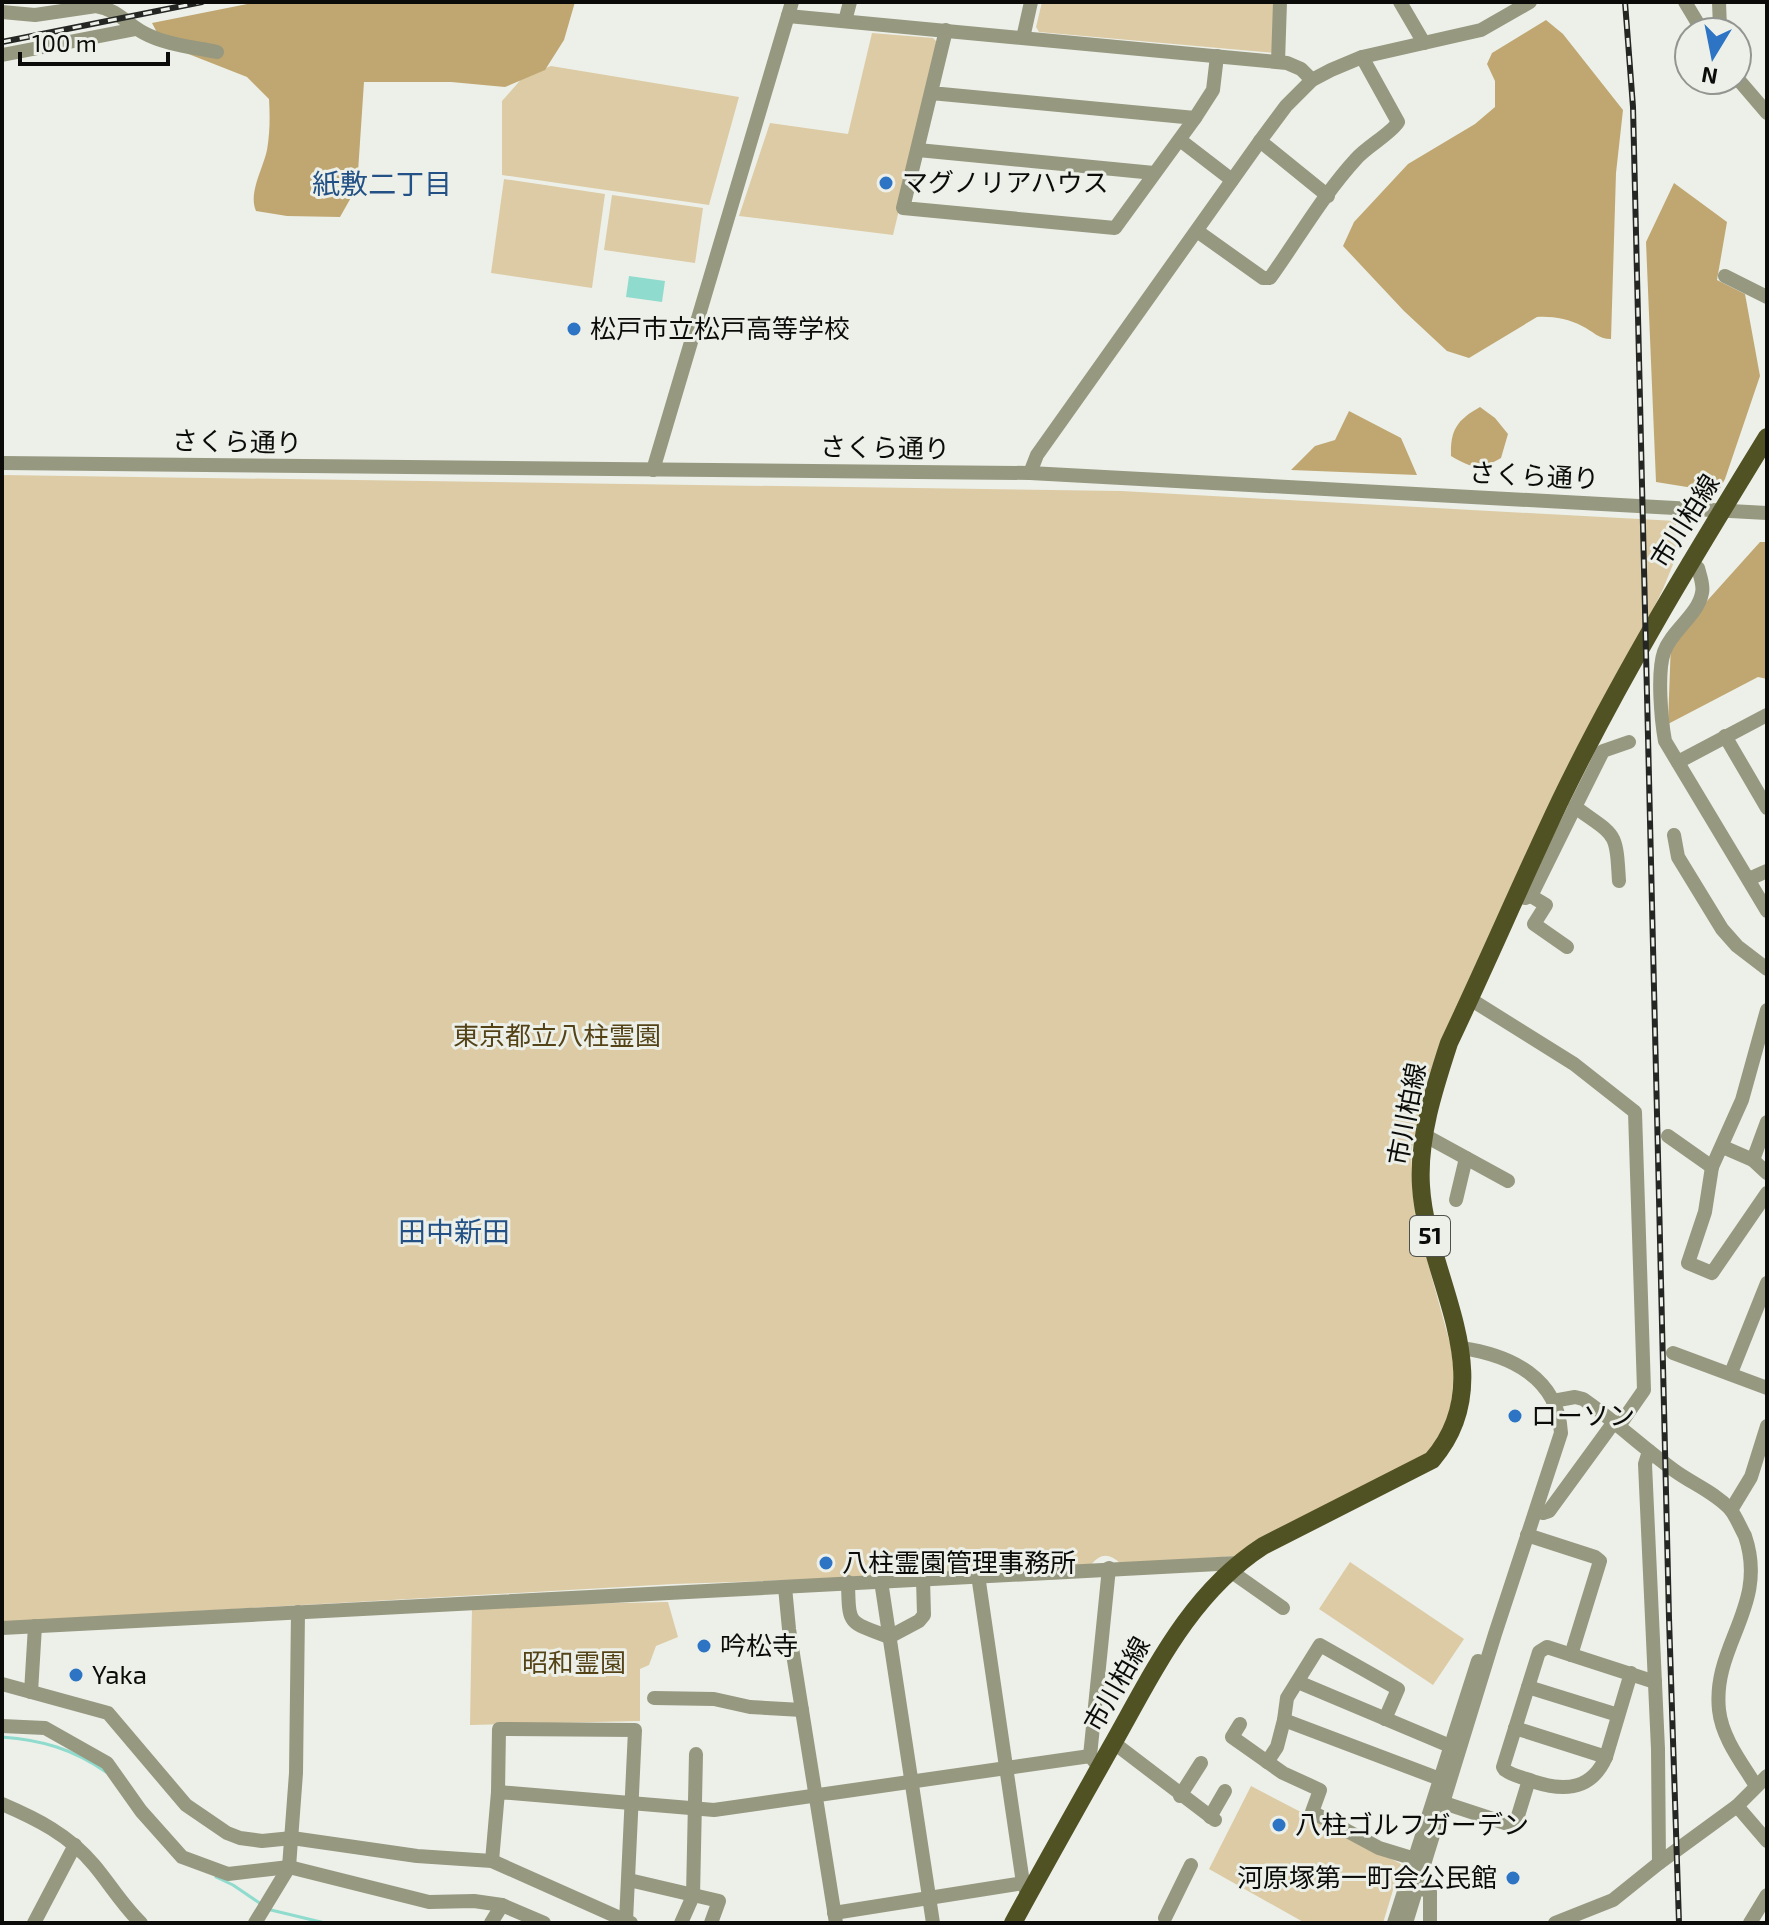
<svg xmlns="http://www.w3.org/2000/svg" width="1769" height="1925" viewBox="0 0 1769 1925" font-family="'Exo 2','Noto Sans JP',sans-serif">
	<rect width="100%" height="100%" fill="#ecf0e9"/>
	<g fill="#ddcba5">
		<path d="M1042 2H1276L1274 53 1039 32 1036 27Z"/>
		<path d="M872 33 933 38 939 44 893 235 739 216 770 123 848 134Z"/>
		<path d="M551 66 739 97 709 205 502 175V101L524 76Z"/>
		<path d="M504 179 605 194 592 288 491 273Z"/>
		<path d="M612 195 703 208 695 263 604 250Z"/>
		<path d="M2 475 1121 491 1676 521V557L1663 589 1442 1042 1427 1080 1411 1153 1415 1216 1451 1347 1454 1374 1450 1417 1428 1453 1235 1556 1121 1564C1109 1553 1101 1553 1091 1565L857 1578 674 1584 2 1622Z"/>
		<path d="M1350 1562 1464 1639 1433 1685 1319 1609Z"/>
		<path d="M668 1602 678 1637 656 1646 649 1665 640 1669V1721L470 1725 472 1606Z"/>
		<path d="M1251 1786 1401 1864 1383 1923H1305L1209 1869Z"/>
	</g>
	<g fill="#c0a771">
		<path d="M257 2H575L564 40 545 70 505 87 451 82H364L357 187 340 217 287 216 256 211C248 193 263 169 267 150 270 132 270 116 269 99L247 77 163 44 152 23Z"/>
		<path d="M1546 20 1563 34 1623 110 1616 173 1611 339C1598 339 1593 331 1582 326 1569 319 1552 316 1537 317L1469 358 1447 351 1404 311 1343 246 1354 222 1408 164 1475 124 1495 107V81L1487 64 1492 53Z"/>
		<path d="M1674 183 1727 222 1717 280 1745 294 1760 376 1725 479 1718 492 1656 482 1646 242Z"/>
		<path d="M1480 407 1495 418 1508 434 1501 458C1480 470 1473 469 1451 456 1450 430 1457 420 1480 407Z"/>
		<path d="M1349 411 1401 438 1417 475 1291 470 1315 446 1335 440Z"/>
		<path d="M1760 542H1767V679L1758 677 1668 724 1671 641Z"/>
	</g>
	<path fill="#8fdbcd" d="M629 276 665 281 662 302 626 297Z"/>
	<g fill="none" stroke-linecap="round" stroke-linejoin="round">
		<g stroke="#8fdbcd" stroke-width="3">
			<path d="M2 1737C42 1740 73 1749 106 1772"/>
			<path d="M216 1877 233 1885 261 1904"/>
			<path d="M271 1910 325 1923"/>
		</g>
		<g stroke="#979880" stroke-width="14">
			<path d="M1400 2 1424 43"/>
			<path d="M1685 2 1703 32"/>
			<path d="M2 12 35 15 96 6C119 10 125 23 144 33 166 45 194 47 217 52"/>
			<path d="M788 16 1287 63 1301 69 1312 80"/>
			<path d="M845 21 850 2"/>
			<path d="M1718 32 1720 28 1719 2"/>
			<path d="M1023 38 1031 2"/>
			<path d="M2 55 136 29"/>
			<path d="M1278 62 1280 2"/>
			<path d="M1737 78 1767 113"/>
			<path d="M931 93 1195 118 1115 228 903 208 946 30"/>
			<path d="M1195 118 1213 90 1217 56"/>
			<path d="M1180 140 1232 180"/>
			<path d="M1260 141 1328 196"/>
			<path d="M918 150 1154 173"/>
			<path d="M1197 231 1263 278H1270C1298 239 1323 195 1356 159 1366 147 1392 133 1398 122L1362 57"/>
			<path d="M1725 276 1767 297"/>
			<path d="M2 463 1030 473 1767 513"/>
			<path d="M653 470 792 2"/>
			<path d="M1030 473 1037 455 1260 141 1286 106 1312 80 1331 70 1362 57 1481 30 1530 2"/>
			<path d="M1689 562 1698 568C1700 576 1704 585 1702 593 1698 615 1672 630 1664 652 1657 672 1661 719 1665 741L1767 911"/>
			<path d="M1725 736 1767 808"/>
			<path d="M1678 762 1767 715"/>
			<path d="M1674 835 1678 857 1722 929 1737 946 1767 969"/>
			<path d="M1749 879 1767 871"/>
			<path d="M1619 881C1616 829 1616 837 1575 807L1603 751 1629 742"/>
			<path d="M1531 896 1575 807"/>
			<path d="M1525 898 1531 896 1546 905 1534 924 1567 947"/>
			<path d="M1470 999 1574 1064 1635 1112 1644 1390 1619 1426"/>
			<path d="M1767 1122 1753 1160 1767 1173"/>
			<path d="M1424 1135 1508 1181"/>
			<path d="M1668 1136 1712 1167 1742 1100 1767 1010"/>
			<path d="M1723 1147 1753 1160"/>
			<path d="M1712 1167 1705 1212 1688 1263 1712 1273 1767 1193"/>
			<path d="M1456 1200 1466 1158"/>
			<path d="M1673 1353 1767 1388"/>
			<path d="M1731 1373 1767 1283"/>
			<path d="M1553 1401 1575 1397 1583 1399C1615 1421 1643 1448 1675 1471 1693 1484 1714 1492 1730 1509 1736 1516 1740 1527 1745 1536 1769 1606 1712 1645 1719 1710 1722 1738 1742 1763 1756 1786"/>
			<path d="M1649 1451 1645 1464 1658 1749 1659 1863"/>
			<path d="M1731 1510 1751 1477 1767 1426"/>
			<path d="M1536 1511 1543 1513 1549 1511 1614 1422"/>
			<path d="M1527 1535 1595 1557 1600 1561 1571 1655"/>
			<path d="M1229 1570 1283 1608"/>
			<path d="M978 1575 1023 1883 1028 1895"/>
			<path d="M881 1581 933 1923"/>
			<path d="M848 1582C849 1627 848 1621 889 1637L919 1621 924 1615 923 1579"/>
			<path d="M785 1587 789 1629 836 1923"/>
			<path d="M2 1628 1237 1563"/>
			<path d="M1631 1673 1606 1757C1592 1789 1566 1792 1535 1782 1525 1778 1513 1776 1505 1770L1503 1767 1539 1652 1547 1647 1655 1682"/>
			<path d="M1298 1682 1450 1746"/>
			<path d="M2 1684 108 1713 186 1805 227 1833 240 1838 262 1841 292 1838 417 1856 492 1861 631 1923"/>
			<path d="M1528 1687 1618 1715"/>
			<path d="M31 1692 35 1626"/>
			<path d="M654 1698 714 1699 750 1707 802 1710"/>
			<path d="M1385 1719 1398 1689 1320 1645 1287 1698 1284 1720 1440 1779"/>
			<path d="M1240 1724 1232 1737 1283 1773 1320 1790 1312 1812 1379 1848 1415 1859"/>
			<path d="M2 1726 45 1728 107 1763 141 1811 182 1857 228 1874 289 1867 429 1902 474 1901 502 1905 544 1923"/>
			<path d="M1515 1728 1606 1757"/>
			<path d="M1114 1743 1215 1820"/>
			<path d="M1090 1756 1109 1568"/>
			<path d="M1267 1762 1277 1747 1284 1720"/>
			<path d="M498 1792 499 1729 635 1730 626 1921"/>
			<path d="M1180 1796 1201 1763"/>
			<path d="M1444 1803 1508 1824 1517 1819 1529 1780"/>
			<path d="M2 1804C37 1819 69 1835 94 1865 110 1884 123 1906 141 1923"/>
			<path d="M1737 1806 1767 1841"/>
			<path d="M1210 1817 1225 1791"/>
			<path d="M492 1861 498 1792 714 1810 1090 1756 1100 1768"/>
			<path d="M629 1880 719 1901 711 1923"/>
			<path d="M1417 1887 1430 1892V1923"/>
			<path d="M834 1913 1023 1883"/>
			<path d="M1165 1918 1191 1865"/>
			<path d="M34 1923 75 1845"/>
			<path d="M255 1923 289 1867 296 1773 298 1612"/>
			<path d="M491 1923 502 1905"/>
			<path d="M681 1923 693 1896 696 1754"/>
			<path d="M1394 1923 1478 1661"/>
			<path d="M1406 1923 1495 1634 1561 1433C1558 1378 1511 1355 1461 1348"/>
			<path d="M1555 1923 1613 1900 1659 1863 1737 1806 1767 1776"/>
			<path d="M1750 1923 1767 1895"/>
		</g>
		<path stroke="#515224" stroke-width="18" d="M1013 1923C1045 1864 1078 1806 1111 1747 1153 1673 1189 1594 1263 1546L1432 1460C1504 1377 1426 1277 1421 1186 1418 1138 1434 1089 1449 1043 1487 963 1522 881 1560 801 1621 675 1694 556 1767 437"/>
		<defs>
			<g id="rail">
				<path d="M1625 2 1633 107 1669 1618 1679 1923"/>
				<path d="M2 42 202 2"/>
			</g>
		</defs>
		<use href="#rail" stroke="#242623" stroke-width="6"/>
		<use href="#rail" stroke="#ecf0e9" stroke-width="3" stroke-dasharray="9" stroke-linecap="butt"/>
	</g>
	<g fill="#2d74c5" stroke="#ecf0e9" stroke-width="3">
		<circle cx="886" cy="183" r="8"/>
		<circle cx="574" cy="329" r="8"/>
		<circle cx="1515" cy="1416" r="8"/>
		<circle cx="826" cy="1563" r="8"/>
		<circle cx="704" cy="1646" r="8"/>
		<circle cx="76" cy="1675" r="8"/>
		<circle cx="1279" cy="1825" r="8"/>
		<circle cx="1513" cy="1878" r="8"/>
	</g>
	<g text-anchor="middle" stroke-width="6" stroke-linejoin="round" paint-order="stroke">
		<rect fill="#ecf0e9" stroke="#4e504d" stroke-width="2" x="1410" y="1216" width="40" height="40" rx="6"/>
		<g font-size="24" font-weight="bold" fill="#0b0c0a">
			<text x="1430" y="1244">51</text>
		</g>
		<g font-size="26" fill="#0b0c0a" stroke="#ecf0e9" text-anchor="start">
			<text x="902" y="192">マグノリアハウス</text>
			<text x="590" y="338">松戸市立松戸高等学校</text>
			<text x="1531" y="1425">ローソン</text>
			<text x="842" y="1572">八柱霊園管理事務所</text>
			<text x="720" y="1655">吟松寺</text>
			<text x="92" y="1684">Yaka</text>
			<text x="1295" y="1834">八柱ゴルフガーデン</text>
			<text x="1497" y="1887" text-anchor="end">河原塚第一町会公民館</text>
		</g>
		<g font-size="26" fill="#0b0c0a" stroke="#ecf0e9">
			<text transform="translate(237 442) rotate(1)" y="9">さくら通り</text>
			<text transform="translate(885 448) rotate(1)" y="9">さくら通り</text>
			<text transform="translate(1534 476) rotate(3)" y="9">さくら通り</text>
			<text transform="translate(1685 521) rotate(-58)" y="9">市川柏線</text>
			<text transform="translate(1407 1114) rotate(-79)" y="9">市川柏線</text>
			<text transform="translate(1117 1684) rotate(-60)" y="9">市川柏線</text>
		</g>
		<g font-size="26" fill="#554318" stroke="#ecf0e9">
			<text x="557" y="1045">東京都立八柱霊園</text>
			<text x="574" y="1672">昭和霊園</text>
		</g>
		<g font-size="28" fill="#245185" stroke="#ecf0e9">
			<text x="382" y="194">紙敷二丁目</text>
			<text x="454" y="1242">田中新田</text>
		</g>
	</g>
	<rect width="1769" height="1925" fill="none" stroke="#0b0c0a" stroke-width="8"/>
	<g transform="translate(1713 56) rotate(190)"><circle r="38" fill="#ecf0e9" stroke="#929590" stroke-width="2"/>
	<path d="M0-6L14 30L0 20L-14 30Z" fill="#2d74c5"/>
	<text y="-12" font-size="22" font-weight="bold" text-anchor="middle" fill="#0b0c0a">N</text>
	</g>
	<path d="M20 52v12h148v-12" fill="none" stroke="#0b0c0a" stroke-width="4"/>
	<text x="32" y="52" font-size="24" fill="#0b0c0a" stroke="#ecf0e9" stroke-width="6" paint-order="stroke">100 m</text>
</svg>
